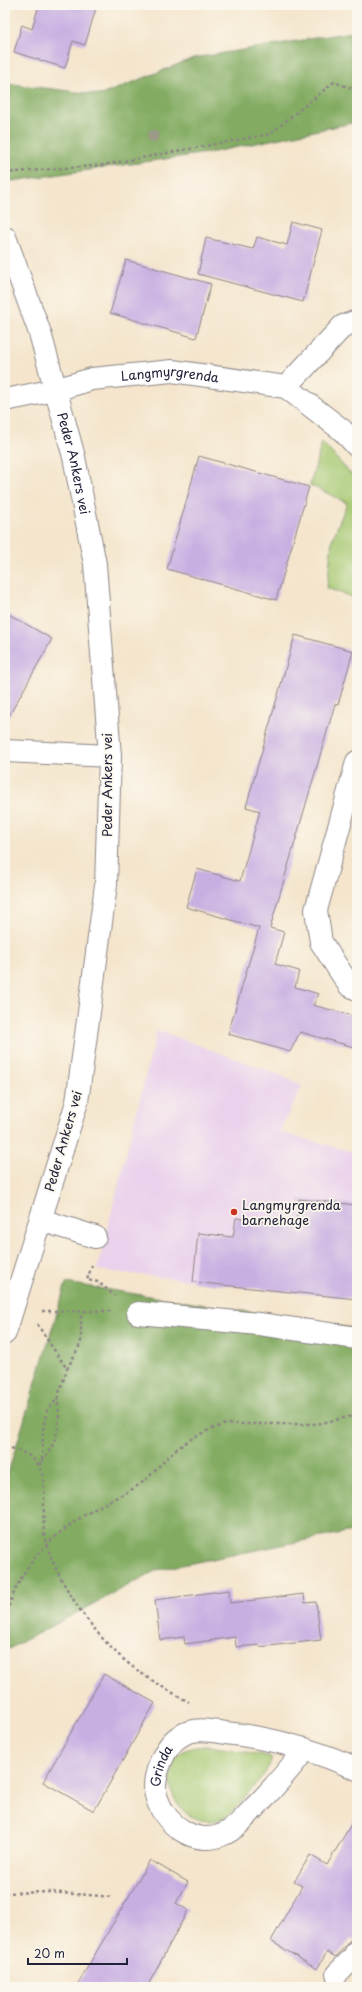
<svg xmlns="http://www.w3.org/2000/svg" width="362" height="1992" viewBox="0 0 362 1992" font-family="'Playpen Sans',sans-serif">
	<rect width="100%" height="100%" fill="#fbf7ec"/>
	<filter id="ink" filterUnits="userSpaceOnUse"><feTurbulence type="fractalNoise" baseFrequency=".025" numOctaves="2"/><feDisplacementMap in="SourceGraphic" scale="8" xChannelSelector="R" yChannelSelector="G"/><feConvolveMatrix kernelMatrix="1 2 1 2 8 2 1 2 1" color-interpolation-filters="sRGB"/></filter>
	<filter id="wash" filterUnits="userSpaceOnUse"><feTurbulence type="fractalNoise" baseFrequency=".012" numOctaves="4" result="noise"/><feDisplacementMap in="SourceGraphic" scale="16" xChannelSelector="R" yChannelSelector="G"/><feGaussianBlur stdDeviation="0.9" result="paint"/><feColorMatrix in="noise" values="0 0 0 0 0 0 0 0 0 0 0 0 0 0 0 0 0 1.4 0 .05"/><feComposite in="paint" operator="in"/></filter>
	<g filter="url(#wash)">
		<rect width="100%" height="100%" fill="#f4e5cc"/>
		<path fill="#ead1ec" d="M157 1030 280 1075 302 1086 279 1132 357 1153V1299L97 1270Z"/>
		<g fill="#a4c770" stroke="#637456">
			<path d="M322 442 357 481V599L327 588 332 540 347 503 310 485Z"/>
			<path d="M210 1746 268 1756 271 1758V1762C266 1773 257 1783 249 1792 242 1801 233 1815 221 1819 187 1829 162 1796 173 1765 175 1759 177 1754 183 1751 191 1747 201 1746 210 1746Z"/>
		</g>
		<g fill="#83ac62" stroke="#52674e">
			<path d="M357 31V122L214 152 5 182V83L101 95 194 58Z"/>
			<path d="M66 1283 357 1329V1530L157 1570 5 1651V1483Z"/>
		</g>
		<g id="blocks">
			<g fill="#c8afe2">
				<path d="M39 5H97L85 45 73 41 65 68 14 52 22 25 32 29Z"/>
				<path d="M293 222 322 230 303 302 198 274 206 238 253 249 257 237 287 245Z"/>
				<path d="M126 260 211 284 196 338 110 313Z"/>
				<path d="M199 456 309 487 276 600 167 569Z"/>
				<path d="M5 612 52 639 5 723Z"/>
				<path d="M295 635 353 651 338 705 335 704 270 928 284 932 275 964 299 971 295 987 319 994 313 1005 357 1017V1048L300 1032 290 1052 228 1034 259 928 186 907 197 869 240 881 260 811 246 807Z"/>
				<path d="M299 1199 357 1205V1299L193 1282 198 1233 233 1237 236 1218 296 1225Z"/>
				<path d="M229 1590 230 1603 304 1594 305 1603 316 1602 321 1640 260 1647V1645L236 1647 235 1637 185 1644 184 1637 160 1640 155 1600Z"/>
				<path d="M104 1674 155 1703 94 1811 43 1782Z"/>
				<path d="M357 1814V1939L350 1940 336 1957 327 1952 317 1969 271 1941 302 1886 294 1882 310 1855 327 1865Z"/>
				<path d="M150 1860 188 1882 176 1903 188 1910 147 1987H76Z"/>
			</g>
		</g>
	</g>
	<g filter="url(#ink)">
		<use href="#blocks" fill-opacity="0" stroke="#8b8484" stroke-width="1"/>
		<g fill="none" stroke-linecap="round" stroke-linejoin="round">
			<defs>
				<g id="minor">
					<path id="s1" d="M5 237 40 333 74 457 95 564 110 756 106 885 77 1102 5 1333"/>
					<path d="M286 387 343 326 357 321"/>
					<path id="s2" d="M5 400 55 390 92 379 172 371 286 387 342 430 357 446"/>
					<path d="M5 751 110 756"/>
					<path d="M357 762 316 910 321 942 349 985 357 989"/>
					<path d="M41 1220 95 1237"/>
					<path d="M138 1313 259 1324 357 1338"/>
					<path id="s3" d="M305 1749C289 1770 272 1790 253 1809 245 1817 237 1828 226 1833 198 1848 167 1827 157 1799 150 1780 164 1744 182 1735 195 1727 212 1731 226 1733 272 1738 315 1750 357 1769"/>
					<path d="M337 1974 353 1958 357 1951"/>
				</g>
			</defs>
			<use href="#minor" stroke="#8b8484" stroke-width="24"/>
			<g stroke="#8b8484" stroke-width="2.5" stroke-dasharray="3 3" stroke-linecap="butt">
				<path d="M5 173 103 165 270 134 334 82 357 90"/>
				<path d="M92 1265 87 1280 98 1282 115 1296"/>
				<path d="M42 1311H111"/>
				<path d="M37 1324 67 1369 81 1343V1312"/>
				<path d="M5 1447C66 1458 34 1506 47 1546 61 1589 100 1644 137 1670 153 1682 171 1692 189 1702"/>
				<path d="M42 1462C57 1441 62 1424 57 1399"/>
				<path d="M39 1465 42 1461 43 1430 47 1410 57 1399 67 1369"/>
				<path d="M5 1618C21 1562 51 1534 100 1506 114 1498 130 1492 143 1482 153 1474 161 1463 171 1454 186 1440 206 1430 226 1424H317L357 1415"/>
				<path d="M5 1893 50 1892 113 1897"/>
			</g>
			<use href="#minor" stroke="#fff" stroke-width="22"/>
		</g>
		<circle fill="#9a9a87" cx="153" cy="136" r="6"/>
	</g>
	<circle fill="#c8321e" stroke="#fbf7ec" stroke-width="1.5" cx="234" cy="1212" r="4"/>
	<g text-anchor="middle" stroke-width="3.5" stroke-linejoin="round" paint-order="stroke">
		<g font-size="13" fill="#22223b" stroke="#fbf7ec">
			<text dy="5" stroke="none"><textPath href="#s2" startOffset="168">Langmyrgrenda</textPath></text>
			<text dy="5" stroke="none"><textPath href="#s1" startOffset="237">Peder Ankers vei</textPath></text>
			<text transform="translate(107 785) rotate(-90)" y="5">Peder Ankers vei</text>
			<text transform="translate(63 1141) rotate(-74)" y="5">Peder Ankers vei</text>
			<text dy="5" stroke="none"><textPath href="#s3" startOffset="237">Grinda</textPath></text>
		</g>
		<g font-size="13" fill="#22223b" stroke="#fbf7ec" text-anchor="start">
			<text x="242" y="1210">Langmyrgrenda<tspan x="242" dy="15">barnehage</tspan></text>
		</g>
	</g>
	<rect width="362" height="1992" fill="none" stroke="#fbf7ec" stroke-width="20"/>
	<path d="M28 1958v6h99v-6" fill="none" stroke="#22223b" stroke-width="2"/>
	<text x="34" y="1958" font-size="12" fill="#22223b" stroke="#fbf7ec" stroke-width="3" paint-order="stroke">20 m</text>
</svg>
